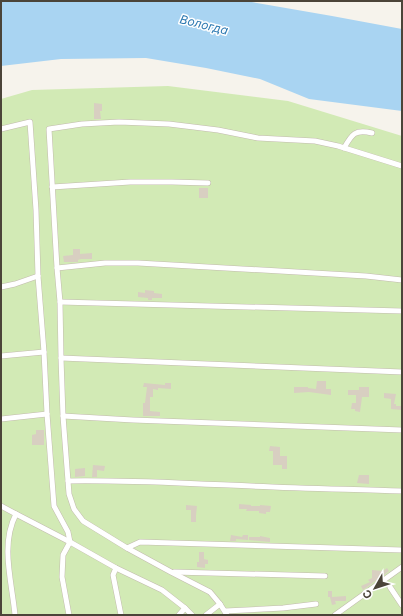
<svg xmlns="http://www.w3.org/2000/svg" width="403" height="616" viewBox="0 0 403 616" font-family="Inter,sans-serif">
	<rect width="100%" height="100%" fill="#f6f3ec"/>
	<path fill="#d2eab5" d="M168 86 288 101 402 136V615H1V99L32 90Z"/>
	<path fill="#a9d4f2" d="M1 1H246L332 16 402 29V111L309 99 260 79 206 68 146 58 61 59 1 66Z"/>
	<g fill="#d8cfc1">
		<path d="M94 103 102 104V111H100L101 119H94Z"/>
		<rect x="199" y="188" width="9" height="10"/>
		<path d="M73 249H80V254L92 253V259H81L78 260V262H64L63 256 73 255Z"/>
		<path d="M145 290 154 291V293L162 294V298H152V300H148V298L138 297V292L145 293Z"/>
		<path d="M317 381H326V389H331V395L309 392 294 393V387H308V388L316 389Z"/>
		<path d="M144 383 165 385V383H171V389L158 388V390L153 389V397H150V411L160 412V416H143V403H145L147 387H143Z"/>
		<path d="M359 387H369V397H362L360 412 355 411V409H351L352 403H356V395H348V390H359Z"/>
		<path d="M384 393 396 394 394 404H396V406H402V410L391 409V399L384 398Z"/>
		<path d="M36 430H44V445H32V435L36 434Z"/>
		<path d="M270 446 280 447V456H287V469H282V465H273V451H269Z"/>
		<path d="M93 465 105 466 104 471 97 470V477H92Z"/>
		<path d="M85 468V476L75 477V469Z"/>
		<path d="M359 475H369V484L357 483Z"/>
		<path d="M239 504 251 505V506H260V505L271 506 270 512H266V514L259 513V511H246L247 509H239Z"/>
		<path d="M186 505 197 506 196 515V522H191V510H186Z"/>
		<path d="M231 535 242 537 243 535H248V540L236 539V541H230Z"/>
		<path d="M260 536 270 538V542L249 540V537H260Z"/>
		<path d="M199 552H204V559L208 560V564H205V568L197 567V562H199Z"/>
		<path d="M387 568 389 571 384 575H381V577L363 590 361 586 370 582 368 580 372 578V570L383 571Z"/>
		<path d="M328 591H332V597L346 596V601H335L336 604 332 605 330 597H328Z"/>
	</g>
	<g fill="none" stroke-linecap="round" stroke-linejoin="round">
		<defs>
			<g id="minor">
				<path d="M1 129 30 122 36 210 38 276 44 352 47 414 54 506 68 532 70 542 63 555 62 577 69 615"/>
				<path d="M344 148C352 134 355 129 372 133"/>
				<path d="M52 187 130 182H172L208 183"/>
				<path d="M57 268 105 263H138L366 276 402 280"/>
				<path d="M1 287 15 284 38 276"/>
				<path d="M60 302 402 311"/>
				<path d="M1 356 44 352"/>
				<path d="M61 358 402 372"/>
				<path d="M63 416 133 420 402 430"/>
				<path d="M1 419 47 414"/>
				<path d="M68 481C122 480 175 483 229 485 287 488 344 489 402 491"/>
				<path d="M1 506 16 514 70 542 116 568 162 590 185 608 192 615"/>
				<path d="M127 548 140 542 402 550"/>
				<path d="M116 568 113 575 121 615"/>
				<path d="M174 572 325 576"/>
				<path d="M390 587 402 605"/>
				<path d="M220 604 210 592 171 572 127 548 83 521 74 509 69 494 63 416 61 358 60 302 57 268 49 129 82 124 119 122 169 124 218 130 258 138 315 141 338 146 402 166"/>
				<path d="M225 611 283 608 316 604"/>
				<path d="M15 615C12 582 0 545 16 514"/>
				<path d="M179 615 185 608"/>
				<path d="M206 615 220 604 227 615"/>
				<path d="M335 615 402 567"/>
			</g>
		</defs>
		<use href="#minor" stroke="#c2bbae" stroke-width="6"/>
		<use href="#minor" stroke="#fff" stroke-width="5"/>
	</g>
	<g text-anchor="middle" stroke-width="3" stroke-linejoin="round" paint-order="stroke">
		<g font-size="12" font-style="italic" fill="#2e7ab2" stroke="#fff">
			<text transform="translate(204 25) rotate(14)" y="4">Вологда</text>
		</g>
	</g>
	<rect width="403" height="616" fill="none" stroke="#4b4439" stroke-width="4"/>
	<g transform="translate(375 588) rotate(231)" stroke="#ffffff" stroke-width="3" paint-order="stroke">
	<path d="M0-3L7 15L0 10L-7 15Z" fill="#4b4439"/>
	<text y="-6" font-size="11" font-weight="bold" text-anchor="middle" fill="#4b4439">С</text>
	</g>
</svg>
